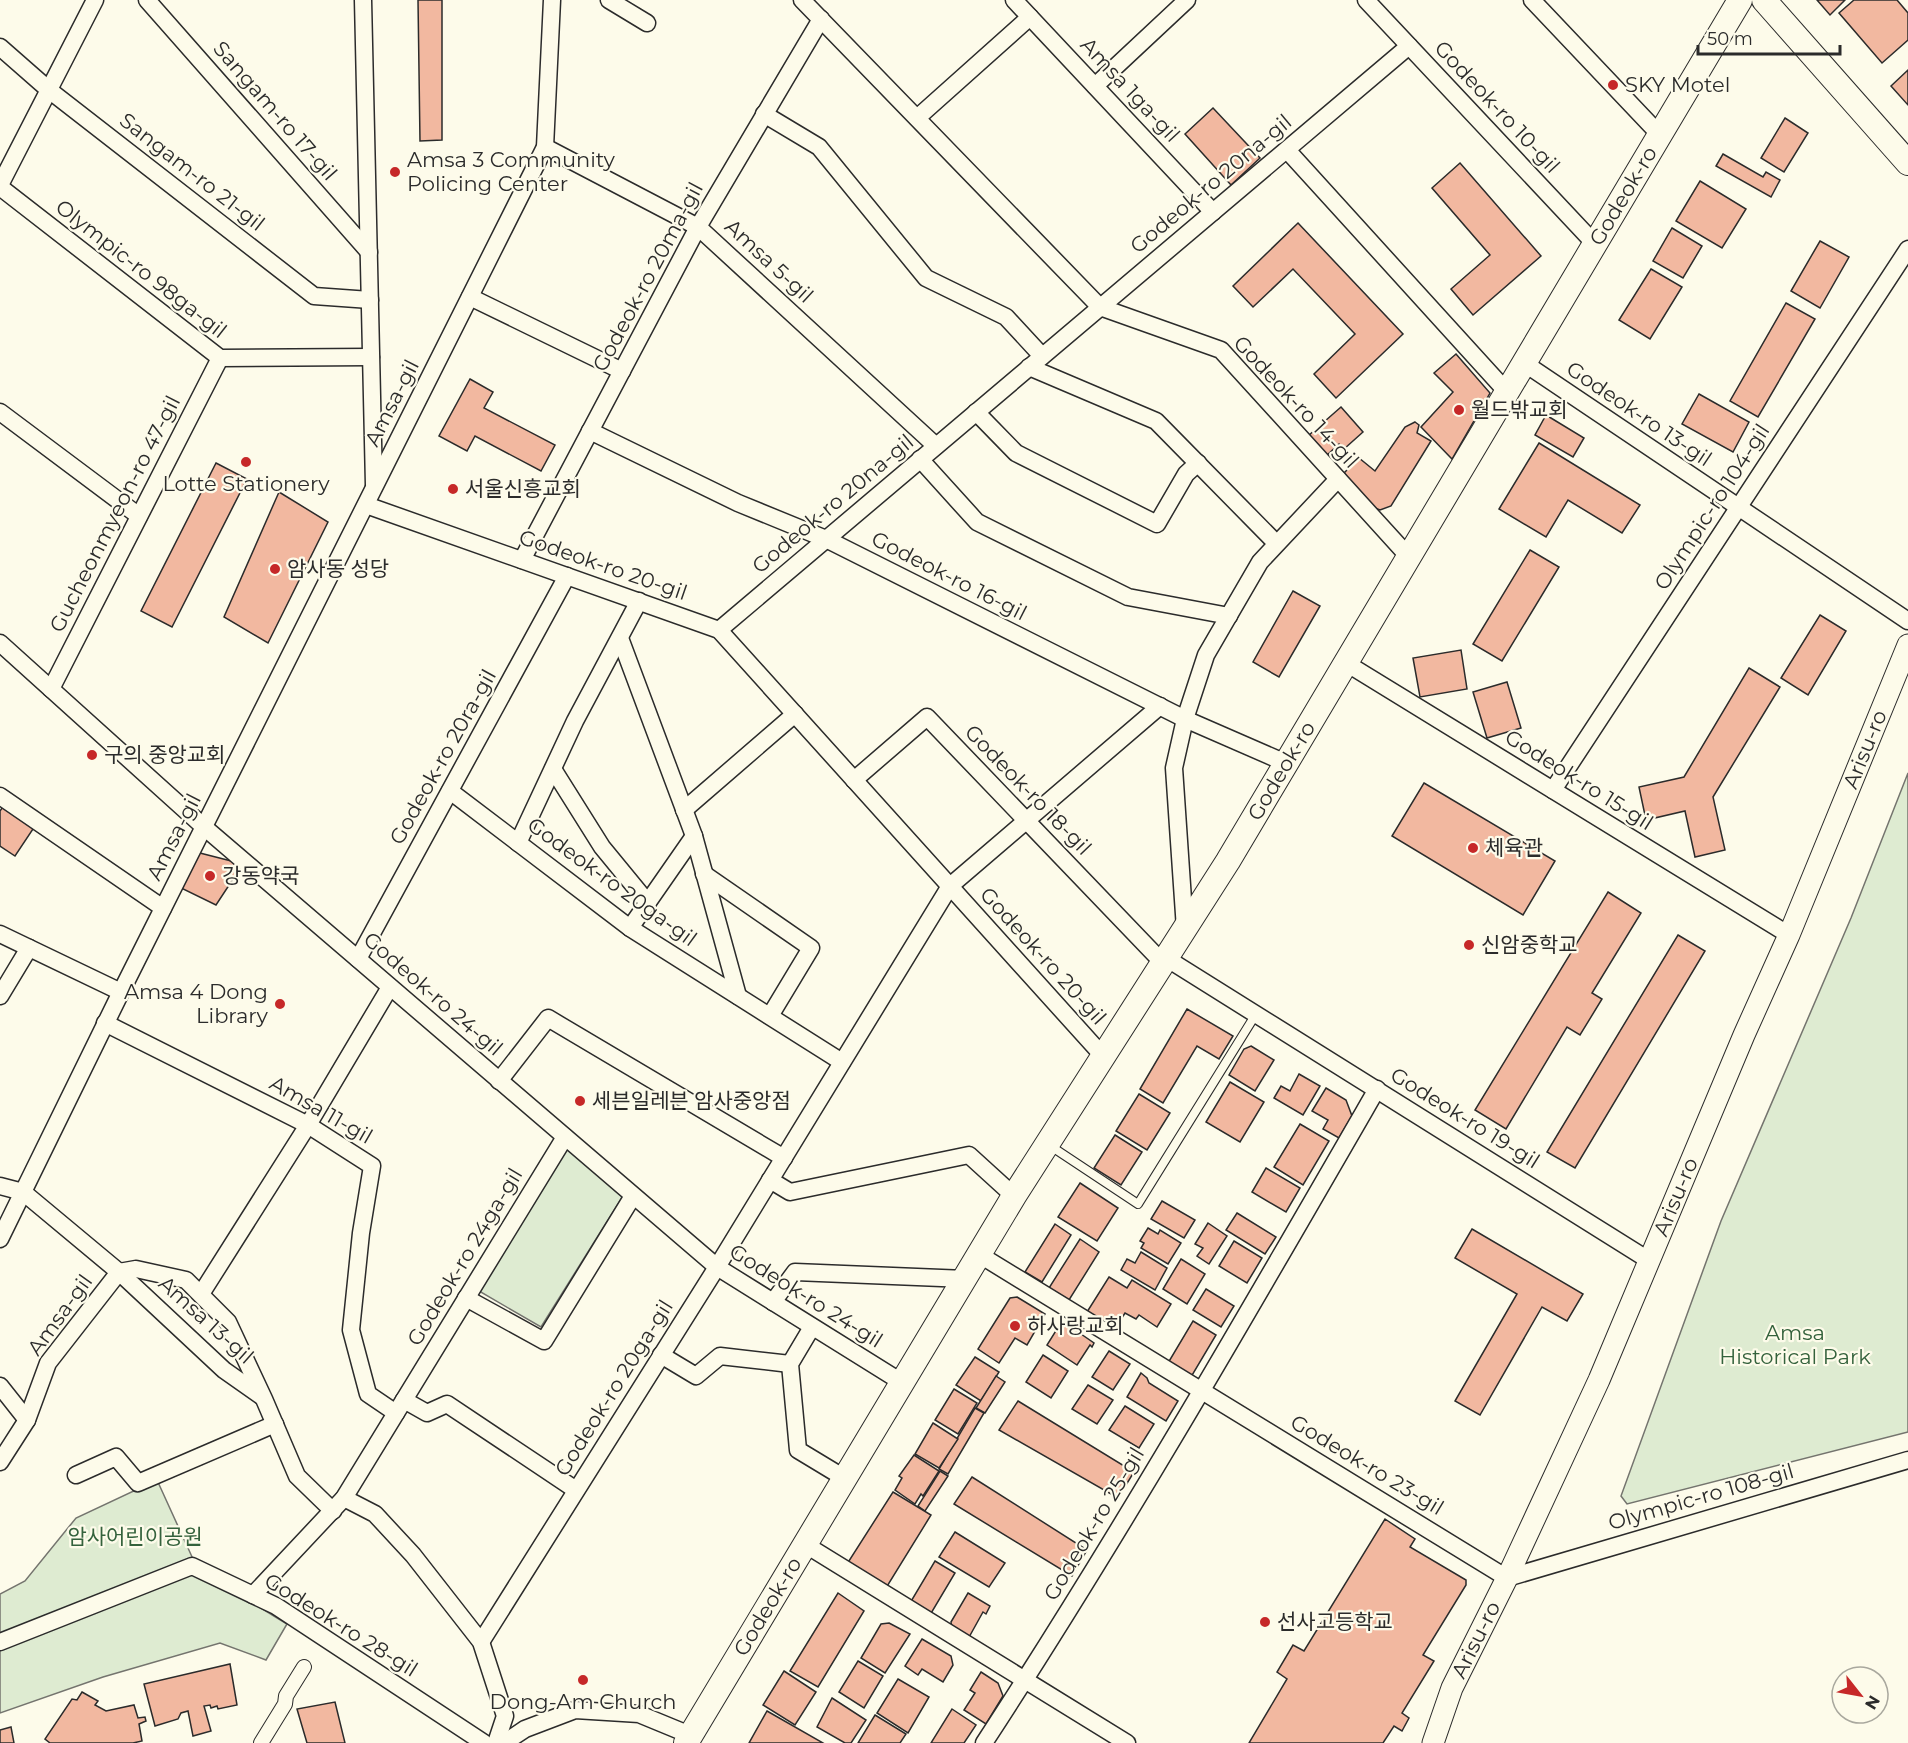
<svg xmlns="http://www.w3.org/2000/svg" width="1908" height="1743" viewBox="0 0 1908 1743" font-family="Montserrat,'Noto Sans KR',sans-serif">
	<rect width="100%" height="100%" fill="#fdfbea"/>
	<g fill="#deebd1" stroke="#74746e" stroke-width="1.5">
		<path d="M1908 773V1432L1627 1504 1621 1496 1721 1221 1851 918Z"/>
		<path d="M568 1146 623 1196 541 1327 479 1291Z"/>
		<path d="M157 1480 193 1559 0 1638V1594L25 1581 76 1518Z"/>
		<path d="M192 1566 287 1624 266 1660 220 1643 103 1677 0 1713V1642Z"/>
	</g>
	<g fill="#f2b8a0" stroke="#2b2b2b" stroke-width="1.5">
		<path d="M418 0H442V140L420 141Z"/>
		<path d="M1817 0H1845L1830 15Z"/>
		<path d="M1854 0H1897L1908 13V40L1882 63 1839 13Z"/>
		<path d="M1908 70V105L1891 86Z"/>
		<path d="M1213 108 1260 158 1231 185 1185 134Z"/>
		<path d="M1785 118 1808 133 1784 172 1761 158Z"/>
		<path d="M1723 154 1763 177 1766 172 1780 180 1771 197 1716 166Z"/>
		<path d="M1460 163 1541 256 1473 315 1451 289 1490 255 1432 188Z"/>
		<path d="M1700 181 1746 209 1722 248 1676 221Z"/>
		<path d="M1298 223 1403 334 1336 398 1314 374 1355 334 1293 269 1253 307 1233 286Z"/>
		<path d="M1672 228 1702 246 1683 278 1653 261Z"/>
		<path d="M1820 241 1849 257 1820 308 1791 291Z"/>
		<path d="M1651 269 1682 287 1650 339 1619 320Z"/>
		<path d="M1786 303 1815 319 1758 417 1730 401Z"/>
		<path d="M1456 354 1490 393 1452 459 1421 427 1453 392 1434 373Z"/>
		<path d="M470 379 493 392 484 408 555 445 541 471 475 436 467 451 439 436Z"/>
		<path d="M1699 394 1749 422 1733 452 1682 424Z"/>
		<path d="M1341 407 1363 432 1344 449 1339 444 1326 456 1308 436Z"/>
		<path d="M1546 415 1584 438 1573 457 1535 435Z"/>
		<path d="M1415 422 1419 425 1417 433 1431 441 1391 506 1380 510 1367 505 1342 475 1359 458 1375 471 1405 427Z"/>
		<path d="M1539 443 1640 505 1622 533 1568 500 1546 537 1499 509Z"/>
		<path d="M216 463 247 479 172 627 141 611Z"/>
		<path d="M279 492 328 522 268 643 224 617Z"/>
		<path d="M1530 550 1559 567 1502 661 1473 644Z"/>
		<path d="M1293 591 1320 606 1279 677 1253 662Z"/>
		<path d="M1820 615 1846 631 1808 695 1781 678Z"/>
		<path d="M1461 650 1467 689 1420 697 1413 658Z"/>
		<path d="M1749 668 1780 687 1713 797 1725 850 1695 857 1685 811 1646 820 1639 787 1684 777Z"/>
		<path d="M1507 682 1521 728 1487 738 1473 692Z"/>
		<path d="M1424 783 1555 861 1523 915 1392 836Z"/>
		<path d="M4 805 35 826 15 856 0 846V811Z"/>
		<path d="M196 852 243 864 216 905 179 887Z"/>
		<path d="M1608 892 1641 913 1592 993 1602 999 1580 1035 1567 1027 1506 1129 1475 1110Z"/>
		<path d="M1678 935 1705 951 1575 1168 1547 1152Z"/>
		<path d="M1187 1009 1233 1036 1219 1059 1197 1046 1163 1103 1140 1089Z"/>
		<path d="M1251 1046 1274 1060 1255 1091 1229 1075 1244 1049Z"/>
		<path d="M1299 1074 1320 1086 1303 1115 1274 1098 1281 1086 1290 1091Z"/>
		<path d="M1230 1082 1264 1102 1240 1142 1206 1122Z"/>
		<path d="M1326 1088 1346 1100 1352 1116 1339 1138 1323 1129 1328 1120 1312 1111Z"/>
		<path d="M1139 1094 1170 1113 1147 1150 1116 1131Z"/>
		<path d="M1300 1124 1329 1141 1303 1185 1274 1167Z"/>
		<path d="M1115 1135 1142 1152 1121 1185 1094 1168Z"/>
		<path d="M1266 1168 1300 1188 1286 1212 1252 1192Z"/>
		<path d="M1080 1183 1118 1208 1097 1241 1058 1217Z"/>
		<path d="M1162 1201 1195 1220 1184 1238 1151 1219Z"/>
		<path d="M1237 1213 1276 1237 1265 1254 1226 1230Z"/>
		<path d="M1208 1223 1227 1236 1209 1264 1197 1256 1203 1248 1195 1244Z"/>
		<path d="M1055 1224 1071 1235 1042 1282 1025 1272Z"/>
		<path d="M1148 1228 1158 1234 1160 1230 1181 1243 1168 1264 1141 1248 1144 1243 1140 1241Z"/>
		<path d="M1472 1229 1583 1294 1567 1321 1542 1307 1480 1415 1455 1401 1517 1294 1455 1258Z"/>
		<path d="M1080 1239 1099 1252 1069 1300 1049 1288Z"/>
		<path d="M1234 1241 1262 1258 1247 1283 1219 1266Z"/>
		<path d="M1141 1252 1167 1268 1155 1290 1121 1270 1127 1259 1135 1263Z"/>
		<path d="M1181 1259 1205 1274 1187 1304 1163 1289Z"/>
		<path d="M1109 1277 1127 1288 1132 1280 1171 1304 1157 1327 1139 1315 1136 1319 1125 1313 1115 1329 1087 1312Z"/>
		<path d="M1206 1289 1234 1306 1221 1327 1193 1310Z"/>
		<path d="M1017 1297 1045 1314 1027 1345 1015 1338 999 1363 978 1349 1010 1298Z"/>
		<path d="M1062 1321 1094 1343 1092 1347 1090 1345 1077 1365 1047 1345Z"/>
		<path d="M1193 1321 1216 1335 1191 1377 1168 1363Z"/>
		<path d="M1109 1351 1130 1364 1113 1390 1092 1377Z"/>
		<path d="M1043 1355 1068 1371 1051 1398 1026 1382Z"/>
		<path d="M975 1357 999 1372 981 1401 956 1385Z"/>
		<path d="M1141 1373 1147 1378 1149 1383 1178 1401 1166 1421 1127 1397Z"/>
		<path d="M996 1376 1005 1382 985 1413 976 1408Z"/>
		<path d="M1088 1385 1113 1400 1097 1424 1072 1409Z"/>
		<path d="M954 1389 977 1403 958 1434 935 1420Z"/>
		<path d="M1018 1401 1134 1472 1118 1498 999 1430Z"/>
		<path d="M1125 1406 1154 1424 1139 1448 1109 1430Z"/>
		<path d="M975 1408 984 1413 948 1474 939 1469Z"/>
		<path d="M933 1423 958 1439 939 1468 915 1454Z"/>
		<path d="M914 1455 939 1471 923 1496 921 1494 915 1504 895 1490 902 1478 899 1476Z"/>
		<path d="M940 1471 948 1476 925 1511 918 1506Z"/>
		<path d="M972 1477 1087 1550 1072 1576 954 1504Z"/>
		<path d="M893 1492 931 1515 886 1588 847 1564Z"/>
		<path d="M1385 1519 1415 1539 1410 1547 1466 1580V1585L1423 1655 1434 1661 1402 1713 1409 1718 1402 1731 1394 1726 1383 1743H1249L1287 1679 1277 1672 1293 1645 1304 1651Z"/>
		<path d="M955 1532 1005 1563 989 1587 939 1557Z"/>
		<path d="M935 1561 955 1573 930 1615 910 1603Z"/>
		<path d="M838 1593 864 1611 818 1687 790 1671Z"/>
		<path d="M968 1593 990 1606 986 1614 983 1612 968 1639 952 1628 951 1622Z"/>
		<path d="M889 1623 910 1634 885 1673 861 1658 881 1624Z"/>
		<path d="M922 1639 951 1656 953 1665 943 1682 922 1669 918 1675 905 1666Z"/>
		<path d="M858 1661 883 1676 864 1708 839 1692Z"/>
		<path d="M230 1664 237 1705 218 1709 217 1706 211 1708 210 1705 204 1706 211 1731 193 1736 188 1711 181 1713 178 1719 155 1726 144 1684Z"/>
		<path d="M784 1671 816 1692 795 1725 763 1705Z"/>
		<path d="M981 1672 998 1683 1003 1696 986 1724 964 1710 975 1693 970 1690Z"/>
		<path d="M898 1679 929 1697 908 1733 877 1713Z"/>
		<path d="M82 1692 98 1701 95 1705 106 1711 134 1705 138 1718 145 1717 146 1721 139 1724 142 1741 133 1743H50L45 1739 72 1699 77 1700Z"/>
		<path d="M832 1698 866 1720 851 1743H845L817 1727Z"/>
		<path d="M335 1702 345 1743H307L297 1709Z"/>
		<path d="M952 1709 976 1725 964 1743H931Z"/>
		<path d="M767 1711 823 1743H749Z"/>
		<path d="M875 1715 906 1734 900 1743H858Z"/>
		<path d="M11 1727 14 1743H0V1730Z"/>
	</g>
	<g fill="none" stroke-linecap="round" stroke-linejoin="round">
		<defs>
			<path id="service" d="M1049 1145 1138 1204 1256 1014"/>
			<path id="pedestrian" d="M261 1743 285 1704 286 1696 304 1667"/>
			<g id="minor">
				<path d="M147 0 369 252"/>
				<path d="M363 0 374 485"/>
				<path d="M609 0 647 23"/>
				<path d="M802 0 1100 307 1221 350 1409 557"/>
				<path d="M1014 0 1213 212"/>
				<path d="M1366 0 1595 244"/>
				<path d="M1532 0 1660 135"/>
				<path d="M0 47 49 90 314 296 370 300"/>
				<path d="M1095 86 1187 0"/>
				<path d="M764 114 819 147 926 278 1006 317 1042 356"/>
				<path d="M917 118 1030 17"/>
				<path d="M545 147 698 227 936 446"/>
				<path d="M1287 150 1507 392"/>
				<path d="M0 185 95 0"/>
				<path d="M0 187 220 358 371 357"/>
				<path d="M470 297 622 371"/>
				<path d="M1524 363 1908 621"/>
				<path d="M1029 367 1156 421 1276 543"/>
				<path d="M0 412 139 516"/>
				<path d="M976 412 1016 453 1157 524 1186 474 1198 463"/>
				<path d="M590 431 738 503 826 539 1185 719 1286 763"/>
				<path d="M920 459 977 522 1128 597 1229 616"/>
				<path d="M366 505 719 630 1103 1056"/>
				<path d="M522 560 698 227 821 19"/>
				<path d="M719 630 1409 46"/>
				<path d="M620 638 694 836 738 996"/>
				<path d="M0 643 204 827 717 1267 903 1383"/>
				<path d="M1346 663 1789 935"/>
				<path d="M51 689 220 358"/>
				<path d="M553 769 602 847 648 903"/>
				<path d="M854 780 927 717 1163 963"/>
				<path d="M1553 790 1908 249"/>
				<path d="M450 791 630 928 842 1062"/>
				<path d="M0 796 163 908"/>
				<path d="M684 810 795 714"/>
				<path d="M518 843 575 721 639 601"/>
				<path d="M704 874 811 948 770 1016"/>
				<path d="M630 928 694 836"/>
				<path d="M1185 929 1174 768 1185 719 1206 655 1260 562 1338 479"/>
				<path d="M0 934 121 992"/>
				<path d="M1166 958 1650 1261"/>
				<path d="M358 959 567 576"/>
				<path d="M0 996 29 948"/>
				<path d="M105 1023 308 1125 372 1166 361 1233 351 1330 368 1394 396 1413"/>
				<path d="M499 1081 548 1018 784 1158"/>
				<path d="M770 1180 790 1192 969 1155 1014 1196"/>
				<path d="M0 1186 23 1192 119 1272 224 1370 261 1396"/>
				<path d="M0 1239 121 992 545 147 552 0"/>
				<path d="M980 1255 1507 1578 1908 1460"/>
				<path d="M201 1294 308 1125 390 987"/>
				<path d="M466 1298 544 1341 633 1196"/>
				<path d="M773 1302 795 1272 966 1279"/>
				<path d="M812 1327 790 1364 798 1450 846 1479"/>
				<path d="M661 1355 696 1376 720 1356 790 1364"/>
				<path d="M0 1386 27 1420"/>
				<path d="M404 1400 427 1413 447 1404 576 1490"/>
				<path d="M0 1462 27 1420 48 1363 119 1272 136 1269 186 1280 228 1322 264 1399 297 1476 333 1511"/>
				<path d="M76 1475 116 1457 138 1483 275 1424"/>
				<path d="M344 1498 375 1514 413 1555 481 1642 505 1716 496 1743"/>
				<path d="M806 1545 1127 1743"/>
				<path d="M253 1595 344 1498 565 1137"/>
				<path d="M0 1642 192 1566 276 1606 484 1743"/>
				<path d="M481 1642 717 1267 950 886 1160 706"/>
				<path d="M504 1743 525 1729 575 1710 639 1714 690 1735"/>
				<path d="M984 1743C1123 1530 1250 1309 1377 1089"/>
			</g>
			<g id="tertiary">
				<path id="s1" d="M1433 1743 1452 1688 1507 1578 1599 1380 1744 1035 1789 935 1908 645"/>
			</g>
			<g id="secondary">
				<path d="M1764 0 1908 163"/>
				<path id="s2" d="M686 1743 1014 1196 1228 861 1740 0"/>
			</g>
		</defs>
		<use href="#service" stroke="#2b2b2b" stroke-width="10"/>
		<use href="#pedestrian" stroke="#2b2b2b" stroke-width="16"/>
		<use href="#minor" stroke="#2b2b2b" stroke-width="19"/>
		<use href="#tertiary" stroke="#2b2b2b" stroke-width="23"/>
		<use href="#secondary" stroke="#2b2b2b" stroke-width="26"/>
		<use href="#service" stroke="#fdfbea" stroke-width="8"/>
		<use href="#pedestrian" stroke="#fdfbea" stroke-width="14"/>
		<use href="#minor" stroke="#fdfbea" stroke-width="16"/>
		<use href="#tertiary" stroke="#fdfbea" stroke-width="21"/>
		<use href="#secondary" stroke="#fdfbea" stroke-width="24"/>
	</g>
	<g fill="#c62828" stroke="#fdfbea" stroke-width="2">
		<circle cx="1613" cy="85" r="6"/>
		<circle cx="395" cy="172" r="6"/>
		<circle cx="1459" cy="410" r="6"/>
		<circle cx="246" cy="462" r="6"/>
		<circle cx="453" cy="489" r="6"/>
		<circle cx="275" cy="569" r="6"/>
		<circle cx="92" cy="755" r="6"/>
		<circle cx="1473" cy="848" r="6"/>
		<circle cx="210" cy="876" r="6"/>
		<circle cx="1469" cy="945" r="6"/>
		<circle cx="280" cy="1004" r="6"/>
		<circle cx="580" cy="1101" r="6"/>
		<circle cx="1015" cy="1326" r="6"/>
		<circle cx="1265" cy="1622" r="6"/>
		<circle cx="583" cy="1680" r="6"/>
	</g>
	<g text-anchor="middle" stroke-width="4.5" stroke-linejoin="round" paint-order="stroke">
		<g font-size="21" fill="#2b2b2b" stroke="#fdfbea" text-anchor="start">
			<text x="1625" y="92">SKY Motel</text>
			<text x="407" y="167">Amsa 3 Community<tspan x="407" dy="24">Policing Center</tspan></text>
			<text x="1471" y="417">월드밖교회</text>
			<text x="246" y="491" text-anchor="middle">Lotte Stationery</text>
			<text x="465" y="496">서울신흥교회</text>
			<text x="287" y="576">암사동 성당</text>
			<text x="104" y="762">구의 중앙교회</text>
			<text x="1485" y="855">체육관</text>
			<text x="222" y="883">강동약국</text>
			<text x="1481" y="952">신암중학교</text>
			<text x="268" y="999" text-anchor="end">Amsa 4 Dong<tspan x="268" dy="24">Library</tspan></text>
			<text x="592" y="1108">세븐일레븐 암사중앙점</text>
			<text x="1027" y="1333">하사랑교회</text>
			<text x="1277" y="1629">선사고등학교</text>
			<text x="583" y="1709" text-anchor="middle">Dong-Am Church</text>
		</g>
		<g font-size="21" fill="#2b2b2b" stroke="#fdfbea">
			<text transform="translate(1130 90) rotate(47)" y="7">Amsa 1ga-gil</text>
			<text transform="translate(1497 107) rotate(47)" y="7">Godeok-ro 10-gil</text>
			<text transform="translate(275 111) rotate(49)" y="7">Sangam-ro 17-gil</text>
			<text transform="translate(192 172) rotate(38)" y="7">Sangam-ro 21-gil</text>
			<text transform="translate(1211 184) rotate(-40)" y="7">Godeok-ro 20na-gil</text>
			<text dy="7" stroke="none"><textPath href="#s2" startOffset="1809">Godeok-ro</textPath></text>
			<text transform="translate(769 261) rotate(43)" y="7">Amsa 5-gil</text>
			<text transform="translate(141 269) rotate(38)" y="7">Olympic-ro 98ga-gil</text>
			<text transform="translate(648 277) rotate(-62)" y="7">Godeok-ro 20ma-gil</text>
			<text transform="translate(1296 402) rotate(47)" y="7">Godeok-ro 14-gil</text>
			<text transform="translate(392 403) rotate(-63)" y="7">Amsa-gil</text>
			<text transform="translate(1639 414) rotate(34)" y="7">Godeok-ro 13-gil</text>
			<text transform="translate(833 504) rotate(-40)" y="7">Godeok-ro 20na-gil</text>
			<text transform="translate(1712 507) rotate(-57)" y="7">Olympic-ro 104-gil</text>
			<text transform="translate(115 514) rotate(-63)" y="7">Gucheonmyeon-ro 47-gil</text>
			<text transform="translate(603 565) rotate(19)" y="7">Godeok-ro 20-gil</text>
			<text transform="translate(949 576) rotate(27)" y="7">Godeok-ro 16-gil</text>
			<text dy="7" stroke="none"><textPath href="#s1" startOffset="1084">Arisu-ro</textPath></text>
			<text transform="translate(443 757) rotate(-61)" y="7">Godeok-ro 20ra-gil</text>
			<text dy="7" stroke="none"><textPath href="#s2" startOffset="1140">Godeok-ro</textPath></text>
			<text transform="translate(1579 780) rotate(32)" y="7">Godeok-ro 15-gil</text>
			<text transform="translate(1028 790) rotate(46)" y="7">Godeok-ro 18-gil</text>
			<text transform="translate(174 837) rotate(-63)" y="7">Amsa-gil</text>
			<text transform="translate(612 882) rotate(36)" y="7">Godeok-ro 20ga-gil</text>
			<text transform="translate(1043 956) rotate(48)" y="7">Godeok-ro 20-gil</text>
			<text transform="translate(433 994) rotate(41)" y="7">Godeok-ro 24-gil</text>
			<text transform="translate(321 1110) rotate(30)" y="7">Amsa 11-gil</text>
			<text transform="translate(1465 1118) rotate(32)" y="7">Godeok-ro 19-gil</text>
			<text dy="7" stroke="none"><textPath href="#s1" startOffset="598">Arisu-ro</textPath></text>
			<text transform="translate(465 1257) rotate(-59)" y="7">Godeok-ro 24ga-gil</text>
			<text transform="translate(806 1296) rotate(32)" y="7">Godeok-ro 24-gil</text>
			<text transform="translate(60 1315) rotate(-54)" y="7">Amsa-gil</text>
			<text transform="translate(206 1320) rotate(42)" y="7">Amsa 13-gil</text>
			<text transform="translate(614 1388) rotate(-58)" y="7">Godeok-ro 20ga-gil</text>
			<text transform="translate(1367 1465) rotate(31)" y="7">Godeok-ro 23-gil</text>
			<text transform="translate(1701 1497) rotate(-16)" y="7">Olympic-ro 108-gil</text>
			<text transform="translate(1094 1524) rotate(-59)" y="7">Godeok-ro 25-gil</text>
			<text dy="7" stroke="none"><textPath href="#s2" startOffset="159">Godeok-ro</textPath></text>
			<text transform="translate(341 1625) rotate(32)" y="7">Godeok-ro 28-gil</text>
			<text dy="7" stroke="none"><textPath href="#s1" startOffset="112">Arisu-ro</textPath></text>
		</g>
		<g font-size="21" fill="#34623c" stroke="#fdfbea">
			<text x="1795" y="1340">Amsa<tspan x="1795" dy="24">Historical Park</tspan></text>
			<text x="135" y="1544">암사어린이공원</text>
		</g>
	</g>
	<g transform="translate(1860 1695) rotate(121)"><circle r="28" fill="#fdfbea" stroke="#a9a89e" stroke-width="1.5"/>
	<path d="M0-4.5L10 22L0 15L-10 22Z" fill="#c62828"/>
	<text y="-9" font-size="16" font-weight="bold" text-anchor="middle" fill="#2b2b2b">N</text>
	</g>
	<path d="M1698 45v9h142v-9" fill="none" stroke="#2b2b2b" stroke-width="3"/>
	<text x="1707" y="45" font-size="18" fill="#2b2b2b" stroke="#fdfbea" stroke-width="4.5" paint-order="stroke">50 m</text>
</svg>
